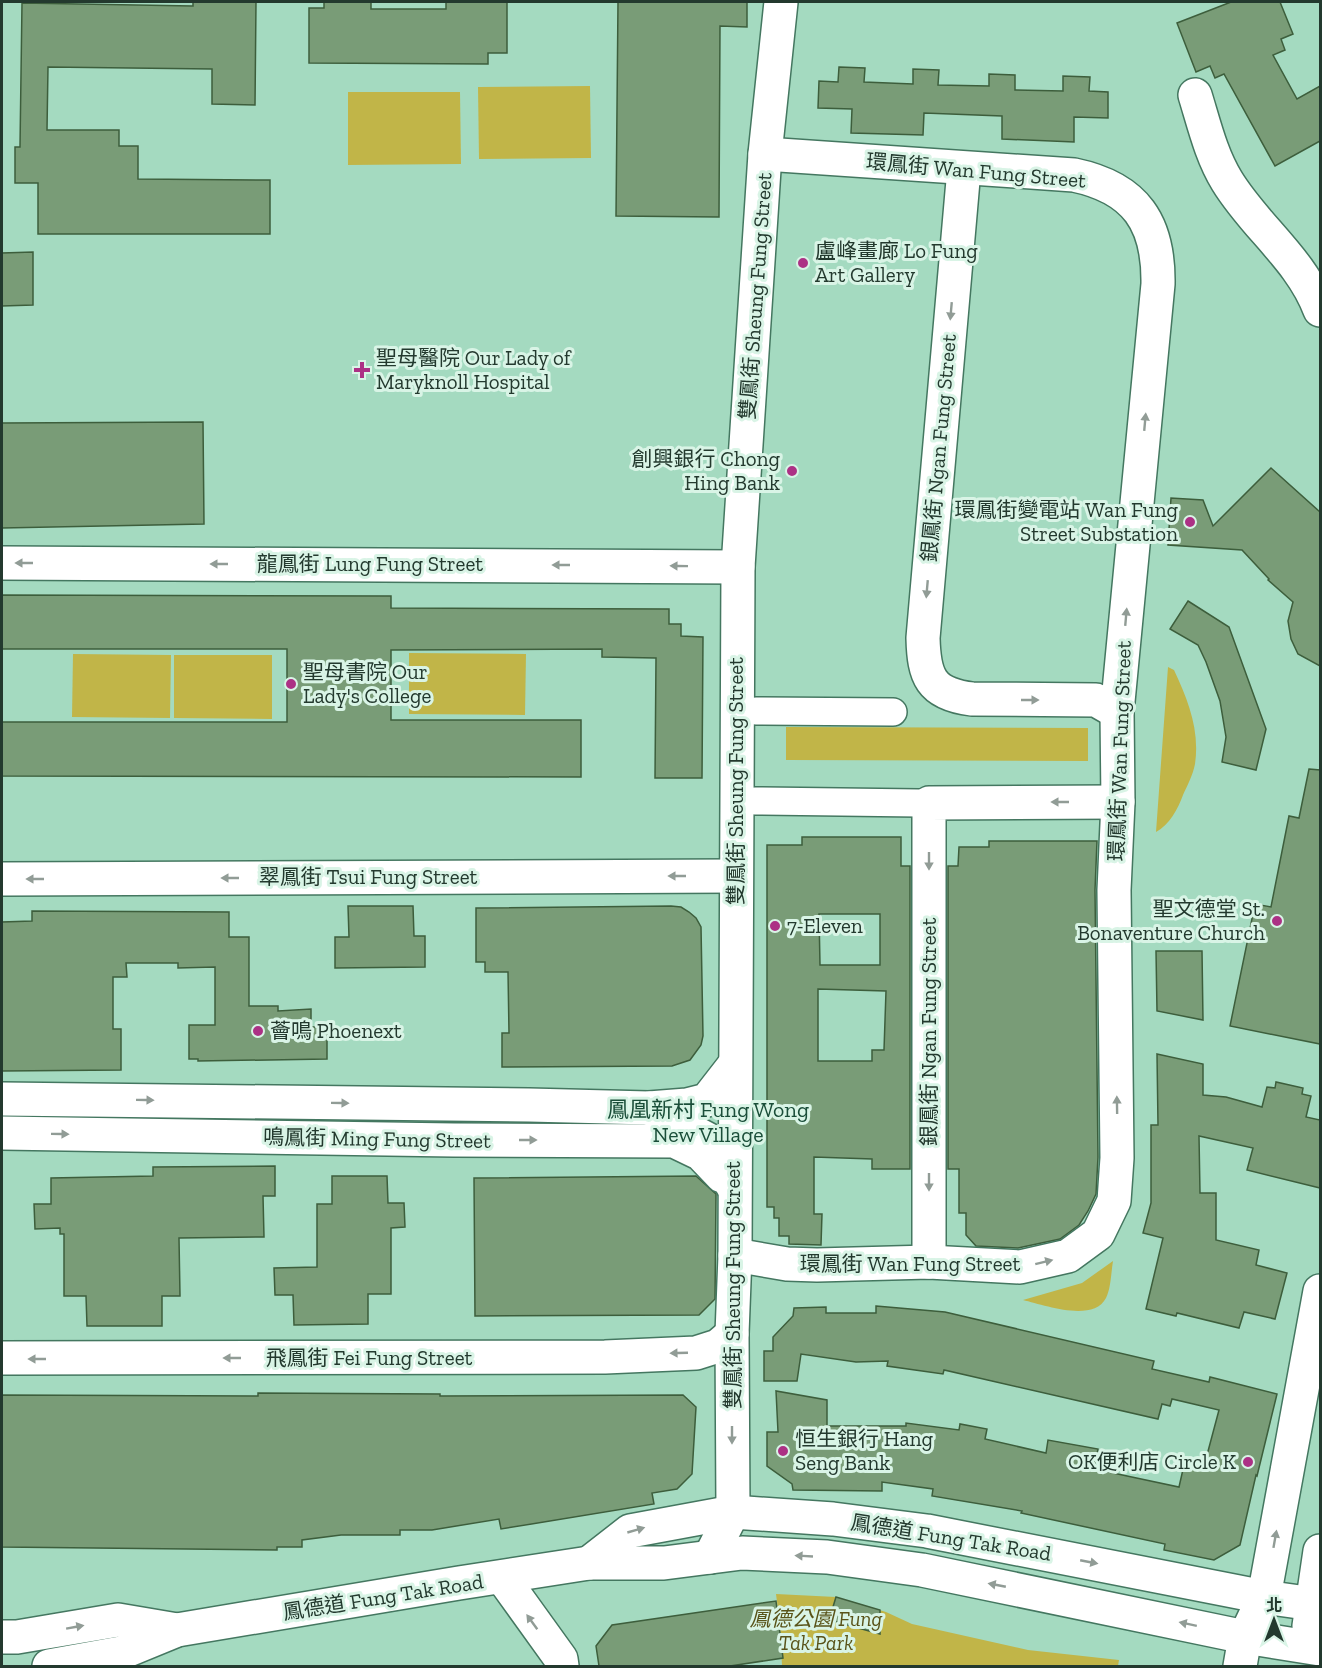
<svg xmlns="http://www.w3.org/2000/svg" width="1322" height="1668" viewBox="0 0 1322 1668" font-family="'Zilla Slab','Noto Sans TC',serif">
	<rect width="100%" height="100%" fill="#a4dac0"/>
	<g fill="#c1b548">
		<path d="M590 86 591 158 479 159 478 87Z"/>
		<path d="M348 92H460L461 164 348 165Z"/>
		<path d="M409 653 526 654 525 715 409 714Z"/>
		<path d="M73 654 171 655 170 718 72 717Z"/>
		<path d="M174 655H272V719L174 718Z"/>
		<path d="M1168 667 1174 670C1188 700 1200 730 1195 764 1193 775 1187 786 1183 795 1178 809 1169 825 1156 832Z"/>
		<path d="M786 727 1088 728V761L786 760Z"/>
		<path d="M1113 1261C1111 1273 1111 1288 1106 1298 1093 1323 1044 1305 1023 1300L1082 1283Z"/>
		<path d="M776 1594 836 1597 886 1612 912 1624 1028 1650 1119 1660 1118 1666H782L780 1625Z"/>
	</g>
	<g fill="#799c77" stroke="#3d5e3c" stroke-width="1.5" fill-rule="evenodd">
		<path d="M193 2H256L255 105 212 104V69L48 67 47 130H119V146H138V179L270 180V234H38V183H15V147H20L22 3 193 6Z"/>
		<path d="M324 2H371V9H446V2H507V53H488V64L309 63V8H324Z"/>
		<path d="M618 2H747V27L720 26 719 217 616 216Z"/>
		<path d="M1231 2H1280L1293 34 1281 39 1285 50 1273 55 1297 99 1320 86V141L1275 166 1224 74 1215 78 1210 66 1196 72 1177 23Z"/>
		<path d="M839 67 865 68 864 82 913 84V69L939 70 938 85 989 86V74L1015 75V90L1063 91V76L1090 77 1089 91 1108 92V118L1074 117V142L1002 139V116L924 113 923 135 851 133 852 109 818 108 819 81 838 82Z"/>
		<path d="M33 252V305L2 306V253Z"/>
		<path d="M203 422 204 524 2 528V423Z"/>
		<path d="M1271 468 1320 512V666L1298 654 1291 639 1288 621 1293 602 1268 580 1269 579 1242 550 1168 545 1171 498 1203 500 1213 526Z"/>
		<path d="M2 595 391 596V608L669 609V624H681V636L703 637 702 778H655L656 658 602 657V649L391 650V720H581V777L2 776V722H287V649H2Z"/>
		<path d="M1188 601 1229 627 1266 729 1256 770 1222 762 1226 737 1220 701 1206 662 1198 645 1170 629Z"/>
		<path d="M1309 769 1320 770V1044L1230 1026 1255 904 1271 907 1289 816 1299 818Z"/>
		<path d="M802 837H901V866H910V1169H872V1159L814 1157V1214H822L821 1245 789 1244V1236H779V1218H774V1207H767V845H802ZM819 914H880V965H820ZM818 989 886 991 884 1050H872V1061H818Z"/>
		<path d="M989 841H1097L1095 890 1098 1157 1096 1194 1088 1211 1079 1225 1060 1239 1018 1248 976 1246 966 1235V1213H959V1169H948V866H958L959 847H989Z"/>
		<path d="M348 906H413L414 936H425V967L335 968V937H349Z"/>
		<path d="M671 906 681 907 689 912 696 918 701 927 703 1036 701 1045 690 1060 672 1066 502 1067V1033H509L508 972H485V962H476V908Z"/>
		<path d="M32 911 229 912V937H249V1006H278V1011L311 1009V1027H327V1059L198 1061V1059H189V1025H215V967L178 968V963H126L127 977H113V1029H121V1070L2 1071V922L32 921Z"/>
		<path d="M1156 951H1202L1203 1020 1157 1011Z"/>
		<path d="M1157 1054 1203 1064V1095L1226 1097 1262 1107 1267 1087 1275 1088 1276 1082 1303 1088 1302 1094 1311 1096 1306 1117 1320 1120V1188L1247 1170 1253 1148 1199 1136 1200 1193H1216V1240L1259 1250 1256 1265 1287 1273 1275 1319 1244 1312 1239 1328 1177 1313 1176 1316 1146 1309 1163 1238 1143 1233 1151 1203V1125H1158Z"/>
		<path d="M275 1166V1196H263L264 1237 179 1238 180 1296H162V1326H87L86 1296H64V1234H60V1228L35 1229 34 1204H51V1178L153 1176V1167Z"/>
		<path d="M332 1176H387L388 1203H404L405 1227 391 1228V1294H368V1324L294 1325 293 1295H275L274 1268 317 1267V1204H332Z"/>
		<path d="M696 1176 716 1194 715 1299 699 1315 475 1316 474 1178Z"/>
		<path d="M876 1306 945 1312 1154 1361 1152 1369 1209 1382 1210 1377 1277 1394 1257 1476 1256 1475 1240 1545 1214 1560 1164 1550 1165 1544 1021 1513 1022 1511 932 1496 933 1489 882 1482V1491L793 1490 792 1484 767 1466V1432H778L776 1391 827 1400V1426H906V1423L959 1430 960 1424 987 1429 985 1439 1046 1453 1048 1440 1098 1449 1094 1469 1179 1487 1184 1465 1203 1470 1219 1410 1172 1399 1170 1406 1162 1404 1158 1419 944 1370 943 1374 887 1366 888 1361 856 1362 801 1354 797 1381H764V1351H773V1337L793 1316 794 1308 826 1307V1313H876Z"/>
		<path d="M258 1393 440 1394V1396L683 1395 696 1407 692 1474 677 1489 652 1493 654 1504 501 1529 499 1519 432 1530H400V1535H341L302 1540V1547H277V1550L2 1547V1395L258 1396Z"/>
		<path d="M836 1597 880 1610V1634L829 1620Z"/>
		<path d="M776 1601 783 1658 730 1666H599L596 1646 612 1625Z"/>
	</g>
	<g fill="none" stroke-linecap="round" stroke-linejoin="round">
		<defs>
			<g id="pedestrian">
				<path d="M756 711 893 712"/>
				<path d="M755 801 919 803"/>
			</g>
			<g id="minor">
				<path d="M1195 95C1204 124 1211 155 1227 181 1255 227 1301 259 1320 310"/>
				<path d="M964 169 923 638C924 676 930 694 972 699L1096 700 1117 712"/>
				<path d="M2 879 735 876"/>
				<path d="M2 1133 454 1140 674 1141 701 1154 722 1176"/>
				<path d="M735 1255 787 1264 817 1265 929 1262 1020 1267 1068 1256 1098 1234 1114 1201 1117 1158 1114 890 1118 802 1117 712 1158 284C1159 223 1136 188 1074 175L765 154"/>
				<path d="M929 1262V803L1118 802"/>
				<path d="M2 1358 605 1357 696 1353 718 1346 732 1334"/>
				<path d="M502 1577 561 1659 562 1666"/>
			</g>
			<g id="tertiary">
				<path d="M2 563 738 567"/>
				<path d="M2 1099 529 1105 649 1108 687 1105 707 1100 735 1064"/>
				<path d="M649 1108 709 1140 732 1185"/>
				<path d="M710 1557 733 1512 732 1334 735 1255 738 567 765 154 781 2"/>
			</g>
			<g id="secondary">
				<path d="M589 1563 630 1531 733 1512 833 1519 927 1531 1264 1597 1320 1605"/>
				<path d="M1309 1626 1320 1551"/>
				<path d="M2 1637H17L118 1620 177 1630"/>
				<path d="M49 1666 121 1653 177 1630 459 1583 589 1563H664L742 1553 827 1557 922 1570 1245 1637 1320 1649"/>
				<path d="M1240 1666 1245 1637 1264 1597 1320 1291"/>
			</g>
		</defs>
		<use href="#pedestrian" stroke="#447760" stroke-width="30"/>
		<use href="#minor" stroke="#447760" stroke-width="36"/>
		<use href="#tertiary" stroke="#447760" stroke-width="36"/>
		<use href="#secondary" stroke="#447760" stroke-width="36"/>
		<use href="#pedestrian" stroke="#fff" stroke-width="27"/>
		<use href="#minor" stroke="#fff" stroke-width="33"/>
		<use href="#tertiary" stroke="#fff" stroke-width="33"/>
		<use href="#secondary" stroke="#fff" stroke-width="33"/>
	</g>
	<defs><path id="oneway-solid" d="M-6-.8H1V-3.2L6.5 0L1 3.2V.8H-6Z" transform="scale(1.5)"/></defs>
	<g fill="#919c96">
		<use href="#oneway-solid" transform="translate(951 311) rotate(95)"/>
		<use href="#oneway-solid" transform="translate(1145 422) rotate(-85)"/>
		<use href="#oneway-solid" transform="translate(24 563) rotate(-180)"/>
		<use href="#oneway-solid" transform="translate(219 564) rotate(-180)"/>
		<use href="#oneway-solid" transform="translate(561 565) rotate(-180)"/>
		<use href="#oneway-solid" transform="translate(679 566) rotate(-179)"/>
		<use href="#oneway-solid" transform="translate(927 589) rotate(95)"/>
		<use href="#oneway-solid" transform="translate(1126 617) rotate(-85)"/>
		<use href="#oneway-solid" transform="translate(1030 700)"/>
		<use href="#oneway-solid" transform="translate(1060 802) rotate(180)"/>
		<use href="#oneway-solid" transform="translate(929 861) rotate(90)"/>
		<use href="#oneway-solid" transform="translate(677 876) rotate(180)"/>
		<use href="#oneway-solid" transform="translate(230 878) rotate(180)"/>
		<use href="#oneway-solid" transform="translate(35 879) rotate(180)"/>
		<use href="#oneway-solid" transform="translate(145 1100) rotate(1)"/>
		<use href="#oneway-solid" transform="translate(340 1103) rotate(1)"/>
		<use href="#oneway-solid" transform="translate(1117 1105) rotate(-91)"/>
		<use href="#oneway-solid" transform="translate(60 1134) rotate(1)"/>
		<use href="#oneway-solid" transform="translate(528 1140)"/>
		<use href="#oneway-solid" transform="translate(929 1182) rotate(90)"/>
		<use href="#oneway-solid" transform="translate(1044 1262) rotate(-14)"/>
		<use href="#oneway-solid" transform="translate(679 1353) rotate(178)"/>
		<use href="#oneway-solid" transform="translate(232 1358) rotate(180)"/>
		<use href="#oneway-solid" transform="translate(37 1359) rotate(180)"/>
		<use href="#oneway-solid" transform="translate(732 1435) rotate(90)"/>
		<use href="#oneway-solid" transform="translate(636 1530) rotate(-16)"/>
		<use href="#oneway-solid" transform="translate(1275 1539) rotate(-80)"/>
		<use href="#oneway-solid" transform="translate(804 1556) rotate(-177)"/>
		<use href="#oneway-solid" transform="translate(1089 1562) rotate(11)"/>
		<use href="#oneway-solid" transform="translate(997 1585) rotate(-169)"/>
		<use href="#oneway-solid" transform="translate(532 1622) rotate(-126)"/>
		<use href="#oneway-solid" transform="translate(1188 1624) rotate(-168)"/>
		<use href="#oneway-solid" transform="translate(75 1627) rotate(-10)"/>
	</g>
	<g fill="#ac3185" stroke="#d9f4e6" stroke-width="2">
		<circle cx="803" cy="263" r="6"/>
		<path d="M359 361h6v6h6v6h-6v6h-6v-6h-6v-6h6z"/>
		<circle cx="792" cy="471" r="6"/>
		<circle cx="1190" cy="522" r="6"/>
		<circle cx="291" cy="684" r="6"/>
		<circle cx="1277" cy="921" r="6"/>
		<circle cx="775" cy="926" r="6"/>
		<circle cx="258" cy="1031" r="6"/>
		<circle cx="783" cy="1451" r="6"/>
		<circle cx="1248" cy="1462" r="6"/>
	</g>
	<g text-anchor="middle" stroke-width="6" stroke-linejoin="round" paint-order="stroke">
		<g font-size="21" fill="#23392e" stroke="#d9f4e6">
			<text transform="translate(976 171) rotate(5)" y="7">環鳳街 Wan Fung Street</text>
			<text transform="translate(756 296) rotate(-86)" y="7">雙鳳街 Sheung Fung Street</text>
			<text transform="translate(939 448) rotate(-85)" y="7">銀鳳街 Ngan Fung Street</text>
			<text x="370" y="571">龍鳳街 Lung Fung Street</text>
			<text transform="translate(1120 751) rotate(-88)" y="7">環鳳街 Wan Fung Street</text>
			<text transform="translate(736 781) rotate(-90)" y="7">雙鳳街 Sheung Fung Street</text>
			<text x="368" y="884">翠鳳街 Tsui Fung Street</text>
			<text transform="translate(929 1032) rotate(-90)" y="7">銀鳳街 Ngan Fung Street</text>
			<text transform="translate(377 1139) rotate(1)" y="7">鳴鳳街 Ming Fung Street</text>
			<text x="910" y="1271">環鳳街 Wan Fung Street</text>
			<text transform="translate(733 1285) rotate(-90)" y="7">雙鳳街 Sheung Fung Street</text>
			<text x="369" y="1365">飛鳳街 Fei Fung Street</text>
			<text transform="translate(951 1538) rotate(9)" y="7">鳳德道 Fung Tak Road</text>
			<text transform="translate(383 1597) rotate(-9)" y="7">鳳德道 Fung Tak Road</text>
		</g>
		<g font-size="21" fill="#23392e" stroke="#d9f4e6" text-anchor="start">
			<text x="815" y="258">盧峰畫廊 Lo Fung<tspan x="815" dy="24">Art Gallery</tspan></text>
			<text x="376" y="365">聖母醫院 Our Lady of<tspan x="376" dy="24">Maryknoll Hospital</tspan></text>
			<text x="780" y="466" text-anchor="end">創興銀行 Chong<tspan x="780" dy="24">Hing Bank</tspan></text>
			<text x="1178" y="517" text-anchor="end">環鳳街變電站 Wan Fung<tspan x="1178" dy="24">Street Substation</tspan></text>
			<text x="303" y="679">聖母書院 Our<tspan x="303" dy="24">Lady's College</tspan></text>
			<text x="1265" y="916" text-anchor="end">聖文德堂 St.<tspan x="1265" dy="24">Bonaventure Church</tspan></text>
			<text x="787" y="933">7-Eleven</text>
			<text x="270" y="1038">薈鳴 Phoenext</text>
			<text x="795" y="1446">恒生銀行 Hang<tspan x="795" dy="24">Seng Bank</tspan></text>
			<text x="1236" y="1469" text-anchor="end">OK便利店 Circle K</text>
		</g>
		<g font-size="21" font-style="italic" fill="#595319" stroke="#d9f4e6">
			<text x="816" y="1626">鳳德公園 Fung<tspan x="816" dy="24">Tak Park</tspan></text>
		</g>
		<g font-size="22" fill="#1a4e39" stroke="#d9f4e6">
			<text x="708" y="1117">鳳凰新村 Fung Wong<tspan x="708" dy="25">New Village</tspan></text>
		</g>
	</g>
	<rect width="1322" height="1668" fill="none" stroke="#23392e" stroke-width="6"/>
	<g transform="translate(1274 1620)" stroke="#d9f4e6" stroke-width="4.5" paint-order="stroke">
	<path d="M0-4.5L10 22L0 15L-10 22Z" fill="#23392e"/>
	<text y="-9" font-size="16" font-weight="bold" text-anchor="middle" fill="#23392e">北</text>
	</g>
</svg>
